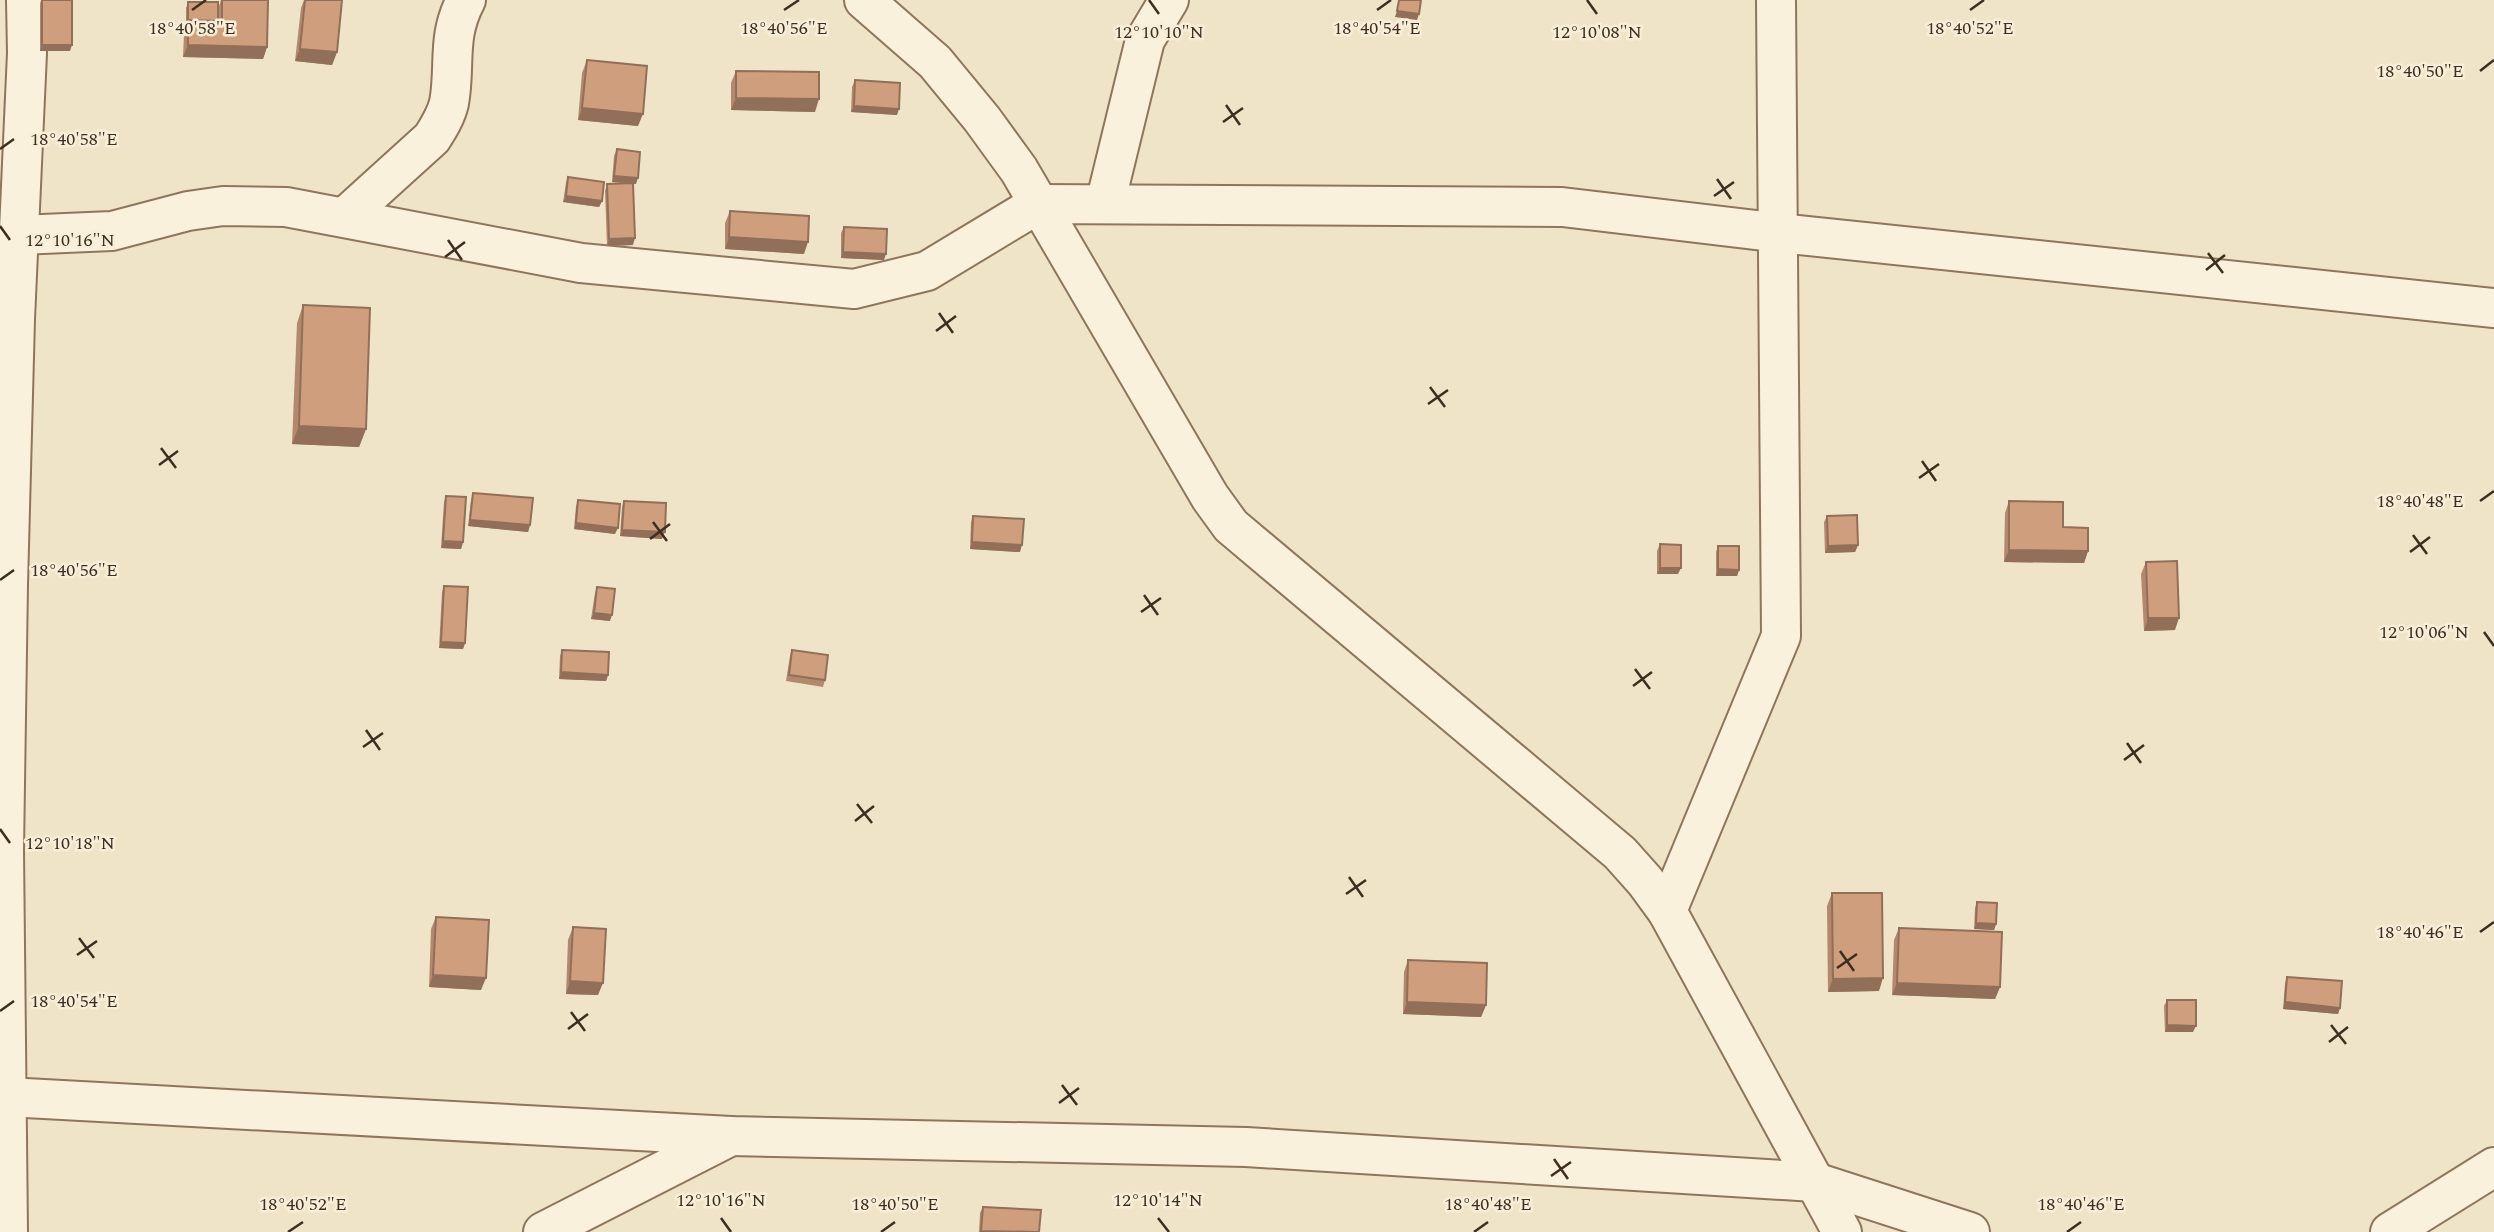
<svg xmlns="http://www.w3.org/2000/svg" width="2494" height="1232" viewBox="0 0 2494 1232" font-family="Spectral,serif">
	<rect width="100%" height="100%" fill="#f0e4c8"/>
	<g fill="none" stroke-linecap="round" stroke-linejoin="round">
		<defs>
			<g id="street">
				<path d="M864 0 935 62 982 119 1019 170 1210 497 1231 526 1620 853 1645 881 1667 911 1842 1232"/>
				<path d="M1105 204 1145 40 1169 0"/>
				<path d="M346 216 432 138C439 127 446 116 449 103 456 65 446 38 466 0"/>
				<path d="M19 235 112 231 188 211 223 206 286 207 581 263 854 289 927 271 1038 204 1562 207 1780 233 2494 308"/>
				<path d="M1667 911 1781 636 1776 0"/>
				<path d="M7 1097 731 1136 1246 1147 1815 1182 1970 1232"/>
				<path d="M8 1232 4 850 8 584 15 319 27 53 26 0"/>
				<path d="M543 1232 731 1136"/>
				<path d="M2390 1232 2494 1167"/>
			</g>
		</defs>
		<use href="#street" stroke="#8d765c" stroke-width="42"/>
		<use href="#street" stroke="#faf1dc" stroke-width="38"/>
	</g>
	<g fill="#b2896c">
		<path d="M41 0H72L70 51H40V4Z"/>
		<path d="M221 0H268L267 47 263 59 183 57 184 33 186 27V8L188 2 218 9Z"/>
		<path d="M304 0H342L337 52 332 65 295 61 301 8Z"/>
		<path d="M587 60 638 126 578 120 582 73Z"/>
		<path d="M736 71 815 112 731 110V83Z"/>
		<path d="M855 80 897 115 851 112 852 87Z"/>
		<path d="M617 149 636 184H633V245L607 246 605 191 607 184 626 183 612 182 614 156Z"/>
		<path d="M568 177 602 201 599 207 563 202 566 183Z"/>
		<path d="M730 211 804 254 725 249V223Z"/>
		<path d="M844 227 884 260 841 258V233Z"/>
		<path d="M303 305 366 429 359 447 292 444 297 323Z"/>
		<path d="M473 493 530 525 528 532 468 526 471 500Z"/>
		<path d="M446 496 463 542 461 549 441 548 444 502Z"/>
		<path d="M578 500 615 534 574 529 576 506Z"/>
		<path d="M624 501 662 539 620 536 622 507Z"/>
		<path d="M2009 501 2063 527 2088 551 2084 563 2004 562 2005 513Z"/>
		<path d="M973 516 1020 552 970 549 971 522Z"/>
		<path d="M1827 516 1858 545 1855 552 1825 553 1824 522Z"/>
		<path d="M1660 544 1678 574H1657V551Z"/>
		<path d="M1718 546 1739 570 1737 576H1716V552Z"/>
		<path d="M2146 562 2175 630 2144 631 2141 574Z"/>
		<path d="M444 586 465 643 463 649 439 648 442 592Z"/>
		<path d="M597 587 610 621 591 619 595 593Z"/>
		<path d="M562 650 608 675 606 681 559 679 560 656Z"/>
		<path d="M792 650 825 680 823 687 786 681 790 656Z"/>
		<path d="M1832 893 1879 991 1828 992 1827 906Z"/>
		<path d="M1977 902 1996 924 1994 930 1974 929 1975 908Z"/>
		<path d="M436 917 481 990 429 987 431 929Z"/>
		<path d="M573 927 598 995 566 994 568 940Z"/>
		<path d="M1899 928 2000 987 1995 999 1892 995 1894 940Z"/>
		<path d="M1408 960 1486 1005 1481 1017 1403 1014 1404 972Z"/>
		<path d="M2287 977 2340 1008 2338 1014 2283 1009 2285 983Z"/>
		<path d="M2167 1000 2193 1032H2165L2164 1006Z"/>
		<path d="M983 1207 1039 1232H979L980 1213Z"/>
	</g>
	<g fill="#916f58">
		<path d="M1397 11 1419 14 1417 20 1395 17Z"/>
		<path d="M42 45H72L70 51H40Z"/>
		<path d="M188 45 267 47 263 59 183 57Z"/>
		<path d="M300 49 337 52 332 65 295 61Z"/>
		<path d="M736 98 819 99 815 112 731 110Z"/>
		<path d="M854 106 899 109 897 115 851 112Z"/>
		<path d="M582 108 643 114 638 126 578 120Z"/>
		<path d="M614 176 638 178 636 184 612 182Z"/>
		<path d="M566 196 602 201 599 207 563 202Z"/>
		<path d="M729 237 808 242 804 254 725 249Z"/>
		<path d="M635 238 633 245 607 246 609 239Z"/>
		<path d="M843 252 886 254 884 260 841 258Z"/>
		<path d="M299 426 366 429 359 447 292 444Z"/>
		<path d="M470 520 530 525 528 532 468 526Z"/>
		<path d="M576 523 618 528 615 534 574 529Z"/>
		<path d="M622 530 665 532 662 539 620 536Z"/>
		<path d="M443 541 463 542 461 549 441 548Z"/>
		<path d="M972 542 1022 545 1020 552 970 549Z"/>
		<path d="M1858 545 1855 552 1825 553 1828 546Z"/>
		<path d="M2009 550 2088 551 2084 563 2004 562Z"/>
		<path d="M1660 568H1681L1678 574H1657Z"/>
		<path d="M1718 569 1739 570 1737 576H1716Z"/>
		<path d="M594 613 612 615 610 621 591 619Z"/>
		<path d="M2148 618H2179L2175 630 2144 631Z"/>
		<path d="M441 642 465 643 463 649 439 648Z"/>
		<path d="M561 672 608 675 606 681 559 679Z"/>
		<path d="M1976 923 1996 924 1994 930 1974 929Z"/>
		<path d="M433 975 486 978 481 990 429 987Z"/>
		<path d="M1883 978 1879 991 1828 992 1833 979Z"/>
		<path d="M570 981 603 983 598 995 566 994Z"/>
		<path d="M1897 983 2000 987 1995 999 1892 995Z"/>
		<path d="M1407 1002 1486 1005 1481 1017 1403 1014Z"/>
		<path d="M2285 1002 2340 1008 2338 1014 2283 1009Z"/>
		<path d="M2167 1025 2196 1026 2193 1032H2165Z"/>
	</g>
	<g fill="#cf9f7d" stroke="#916f58" stroke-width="2">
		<rect x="42" y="0" width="30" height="45"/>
		<path d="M222 0H268L267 47 188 45V20L222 21Z"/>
		<path d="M305 0H342L337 52 300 49Z"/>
		<path d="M1399 0H1421L1419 14 1397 11Z"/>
		<path d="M188 2H218V21L188 20V25Z"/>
		<path d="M587 60 647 66 643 114 582 108Z"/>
		<path d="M736 71 819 72V99L736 98Z"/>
		<path d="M855 80 900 83 899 109 854 106Z"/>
		<path d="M617 149 640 152 638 178 614 176Z"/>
		<path d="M568 177 604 182 602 201 566 196Z"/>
		<path d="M633 183 635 238 609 239 607 184Z"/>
		<path d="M730 211 809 216 808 242 729 237Z"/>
		<path d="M844 227 887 229 886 254 843 252Z"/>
		<path d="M303 305 370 308 366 429 299 426Z"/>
		<path d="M473 493 533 498 530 525 470 520Z"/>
		<path d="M446 496 466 497 463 542 443 541Z"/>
		<path d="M578 500 620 504 618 528 576 523Z"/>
		<path d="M624 501 666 503 665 532 622 530Z"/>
		<path d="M2009 501 2063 502V527L2088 528V551L2009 550Z"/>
		<path d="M1857 515 1858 545 1828 546 1827 516Z"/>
		<path d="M973 516 1024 519 1022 545 972 542Z"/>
		<path d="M1660 544 1681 545V568H1660Z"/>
		<path d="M1718 546H1739V570L1718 569Z"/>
		<path d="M2177 561 2179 618H2148L2146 562Z"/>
		<path d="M444 586 468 587 465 643 441 642Z"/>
		<path d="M597 587 615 589 612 615 594 613Z"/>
		<path d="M562 650 609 652 608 675 561 672Z"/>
		<path d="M792 650 828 655 825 680 789 675Z"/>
		<path d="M1832 893H1882L1883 978 1833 979Z"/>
		<path d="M1977 902 1997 903 1996 924 1976 923Z"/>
		<path d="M436 917 489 920 486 978 433 975Z"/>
		<path d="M573 927 606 929 603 983 570 981Z"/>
		<path d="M1899 928 2002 932 2000 987 1897 983Z"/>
		<path d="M1408 960 1487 963 1486 1005 1407 1002Z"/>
		<path d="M2287 977 2342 981 2340 1008 2285 1002Z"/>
		<path d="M2167 1000H2196V1026L2167 1025Z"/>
		<path d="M983 1207 1041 1210 1039 1232 981 1231Z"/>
	</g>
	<path fill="none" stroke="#3d2e20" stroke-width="2.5" d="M1149 0 1159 14M1587 0 1597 14M192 10 206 0M784 10 799 0M1377 10 1391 0M1970 10 1984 0M2480 71 2494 60M1226 105 1240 125M1223 122 1243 108M0 149 14 139M1717 179 1731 199M1714 196 1734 182M0 226 10 240M448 240 462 260M2208 253 2223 273M445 257 465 242M2206 270 2225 255M939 313 953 333M936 331 956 316M1430 387 1445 407M1428 404 1448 390M161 448 176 468M1922 461 1936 481M159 465 178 451M1919 478 1939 464M2480 501 2494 491M653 522 667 541M2413 535 2427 554M650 539 670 524M2410 552 2430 537M0 580 14 570M1144 595 1158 615M1141 612 1161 598M2484 632 2494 646M1635 669 1650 689M1633 686 1652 672M366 730 380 750M2127 743 2141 763M363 747 383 733M2124 760 2144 745M857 804 872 823M855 821 874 806M0 829 10 843M1349 877 1363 897M1346 894 1366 880M2480 932 2494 922M79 938 94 958M1840 951 1854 971M77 955 97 941M1837 968 1857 954M0 1011 14 1001M571 1012 585 1031M2331 1025 2346 1044M568 1029 588 1014M2329 1042 2348 1027M1062 1085 1077 1105M1059 1103 1079 1088M1554 1159 1568 1179M1551 1176 1571 1162M721 1218 731 1232M1158 1218 1169 1232M288 1232 303 1222M881 1232 895 1222M1474 1232 1488 1222M2067 1232 2081 1222"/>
	<g font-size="18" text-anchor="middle" fill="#3d2e20" stroke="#f7eed8" stroke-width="5" stroke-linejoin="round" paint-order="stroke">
		<text x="192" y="34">18°40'58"E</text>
		<text x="784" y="34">18°40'56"E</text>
		<text x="1377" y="34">18°40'54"E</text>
		<text x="1970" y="34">18°40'52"E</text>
		<text x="1159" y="38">12°10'10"N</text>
		<text x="1597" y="38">12°10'08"N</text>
		<text x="2420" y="77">18°40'50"E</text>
		<text x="74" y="145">18°40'58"E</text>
		<text x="70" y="246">12°10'16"N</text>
		<text x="2420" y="507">18°40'48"E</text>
		<text x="74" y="576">18°40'56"E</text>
		<text x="2424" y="638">12°10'06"N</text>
		<text x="70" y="849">12°10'18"N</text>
		<text x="2420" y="938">18°40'46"E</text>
		<text x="74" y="1007">18°40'54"E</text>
		<text x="721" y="1206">12°10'16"N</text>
		<text x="1158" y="1206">12°10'14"N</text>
		<text x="303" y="1210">18°40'52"E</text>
		<text x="895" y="1210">18°40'50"E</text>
		<text x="1488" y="1210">18°40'48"E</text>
		<text x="2081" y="1210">18°40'46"E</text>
	</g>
</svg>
